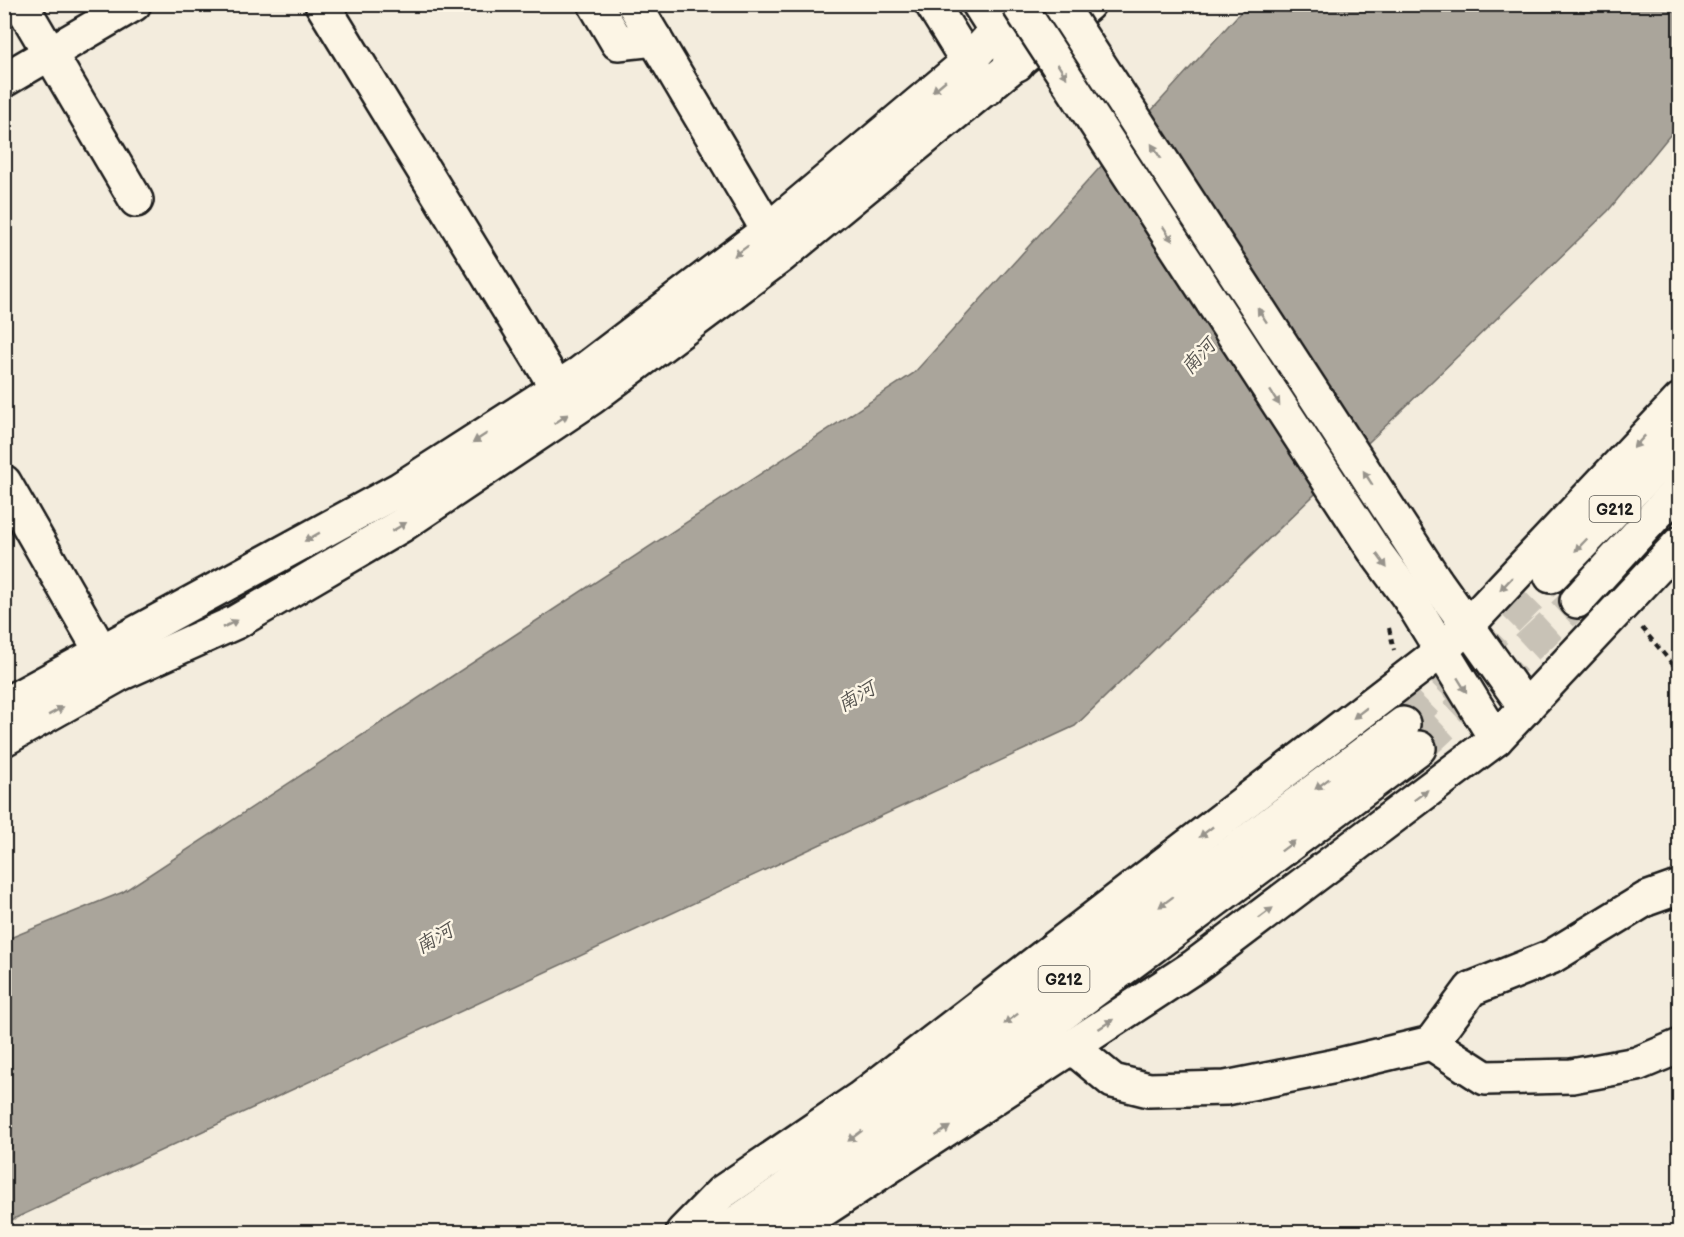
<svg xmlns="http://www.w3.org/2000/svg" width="1684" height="1237" viewBox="0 0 1684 1237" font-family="'Balsamiq Sans','LXGW WenKai TC',sans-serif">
	<rect width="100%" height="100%" fill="#f3ecdd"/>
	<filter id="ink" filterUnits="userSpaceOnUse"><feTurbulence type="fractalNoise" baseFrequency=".0167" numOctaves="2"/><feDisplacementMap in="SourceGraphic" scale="12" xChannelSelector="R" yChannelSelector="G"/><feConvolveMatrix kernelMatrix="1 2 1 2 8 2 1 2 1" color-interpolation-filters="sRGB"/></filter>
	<g filter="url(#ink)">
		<path fill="#aaa59b" stroke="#716e68" stroke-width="1.5" d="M1247 5H1679V124L1608 211 1075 726 5 1223V940L123 892 914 373Z"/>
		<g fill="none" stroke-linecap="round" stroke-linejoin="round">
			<g stroke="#c8c2b6" stroke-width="33" stroke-dasharray="33 16" stroke-linecap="butt">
				<path d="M1403 724 1551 576"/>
				<path d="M1419 748 1577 601"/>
			</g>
			<defs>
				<g id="minor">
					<path d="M21 4 136 200"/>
					<path d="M322 4 557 388"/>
					<path d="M595 4 618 43 655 39"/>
					<path d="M634 4 768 230"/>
					<path d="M4 80 134 4"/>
					<path d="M4 482 102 653 115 669"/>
					<path d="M4 705 400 489 579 374 768 230 968 62 996 31 1018 13"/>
					<path d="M4 739 120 674 236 622 402 525 591 398 781 256 1088 4"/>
					<path d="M1431 1043 1485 1078 1572 1076 1637 1064 1680 1046"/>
					<path d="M1072 1047 1113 1081 1149 1090 1226 1088 1331 1067 1431 1043 1471 989 1551 957 1646 899 1680 887"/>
				</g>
				<g id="major">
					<path d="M932 4 968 62 988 88"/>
					<path d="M979 4 1017 64"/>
					<path d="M1435 580 1526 708"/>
					<path d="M1410 599 1496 739"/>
					<path d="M820 1212 1195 966 1496 739 1680 543"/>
					<path d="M683 1232 721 1193 859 1099 1441 651 1468 625 1680 400"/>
				</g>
				<g id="highway">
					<path d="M1551 576 1680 442"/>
					<path d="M1577 601 1680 488"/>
					<path d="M723 1232 785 1189 1403 724"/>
					<path d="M770 1232 1419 748"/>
				</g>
			</defs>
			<use href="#minor" stroke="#1c1c1c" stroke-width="38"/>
			<use href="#major" stroke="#1c1c1c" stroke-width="38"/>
			<use href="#highway" stroke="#1c1c1c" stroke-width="38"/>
			<g stroke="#1c1c1c" stroke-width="4" stroke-dasharray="6 4.5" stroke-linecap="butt">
				<path d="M1389 628 1394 650"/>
				<path d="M1642 628 1680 673"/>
			</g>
			<use href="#minor" stroke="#fcf5e5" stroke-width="33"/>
			<use href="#major" stroke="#fcf5e5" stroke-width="33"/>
			<use href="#highway" stroke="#fcf5e5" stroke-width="33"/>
			<defs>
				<g id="major-bridge">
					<path d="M1018 4 1374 550 1410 599"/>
					<path d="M1060 4 1435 580"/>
				</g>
			</defs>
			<use href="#major-bridge" stroke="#1c1c1c" stroke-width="38" stroke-linecap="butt"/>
			<use href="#major-bridge" stroke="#fcf5e5" stroke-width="33"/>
		</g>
		<defs><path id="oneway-solid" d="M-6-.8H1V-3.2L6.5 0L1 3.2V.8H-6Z" transform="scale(1.5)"/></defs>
		<g fill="#97938b">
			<use href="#oneway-solid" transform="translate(1062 71) rotate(57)"/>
			<use href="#oneway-solid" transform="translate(939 86) rotate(140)"/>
			<use href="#oneway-solid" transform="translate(1156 151) rotate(-123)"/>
			<use href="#oneway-solid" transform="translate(1168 234) rotate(57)"/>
			<use href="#oneway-solid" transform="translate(741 251) rotate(143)"/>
			<use href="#oneway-solid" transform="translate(1262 315) rotate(-123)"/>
			<use href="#oneway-solid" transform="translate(1275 398) rotate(57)"/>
			<use href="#oneway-solid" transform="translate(561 419) rotate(-34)"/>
			<use href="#oneway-solid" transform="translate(480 438) rotate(147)"/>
			<use href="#oneway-solid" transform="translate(1639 442) rotate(133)"/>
			<use href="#oneway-solid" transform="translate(1368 478) rotate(-123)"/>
			<use href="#oneway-solid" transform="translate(399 527) rotate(-31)"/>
			<use href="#oneway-solid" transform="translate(312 537) rotate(151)"/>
			<use href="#oneway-solid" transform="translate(1581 545) rotate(134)"/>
			<use href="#oneway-solid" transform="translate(1382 561) rotate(54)"/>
			<use href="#oneway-solid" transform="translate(1506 584) rotate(133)"/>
			<use href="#oneway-solid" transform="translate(230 624) rotate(-26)"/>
			<use href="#oneway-solid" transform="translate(1462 685) rotate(58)"/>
			<use href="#oneway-solid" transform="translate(56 711) rotate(-29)"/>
			<use href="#oneway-solid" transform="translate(1360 713) rotate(142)"/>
			<use href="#oneway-solid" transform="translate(1322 784) rotate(143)"/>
			<use href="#oneway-solid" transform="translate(1421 795) rotate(-37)"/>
			<use href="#oneway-solid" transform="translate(1206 832) rotate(142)"/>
			<use href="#oneway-solid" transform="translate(1288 846) rotate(-37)"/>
			<use href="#oneway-solid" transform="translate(1166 902) rotate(143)"/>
			<use href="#oneway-solid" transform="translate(1266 913) rotate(-37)"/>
			<use href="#oneway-solid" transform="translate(1011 1019) rotate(143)"/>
			<use href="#oneway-solid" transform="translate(1106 1024) rotate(-33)"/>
			<use href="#oneway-solid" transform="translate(943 1131) rotate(-33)"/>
			<use href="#oneway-solid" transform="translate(855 1136) rotate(143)"/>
		</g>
	</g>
	<g text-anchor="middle" stroke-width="5" stroke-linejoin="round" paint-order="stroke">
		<g fill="#fcf5e5" stroke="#5f5d58" stroke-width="1.5">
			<rect x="1589.5" y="496" width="51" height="26" rx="4.5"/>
			<rect x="1038.5" y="966" width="51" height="26" rx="4.5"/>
		</g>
		<g font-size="16" font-weight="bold" fill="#1c1c1c">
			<text x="1615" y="515">G212</text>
			<text x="1064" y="985">G212</text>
		</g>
		<g font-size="20" font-style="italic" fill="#55534f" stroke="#fcf5e5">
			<text transform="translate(1198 356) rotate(-48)" y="7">南河</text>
			<text transform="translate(856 696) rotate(-30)" y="7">南河</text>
			<text transform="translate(434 938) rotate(-30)" y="7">南河</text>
		</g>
	</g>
	<rect width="1684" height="1237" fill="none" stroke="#fcf5e5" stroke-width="24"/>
	<rect x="12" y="12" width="1660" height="1213" fill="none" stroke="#1c1c1c" stroke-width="2" filter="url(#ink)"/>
</svg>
